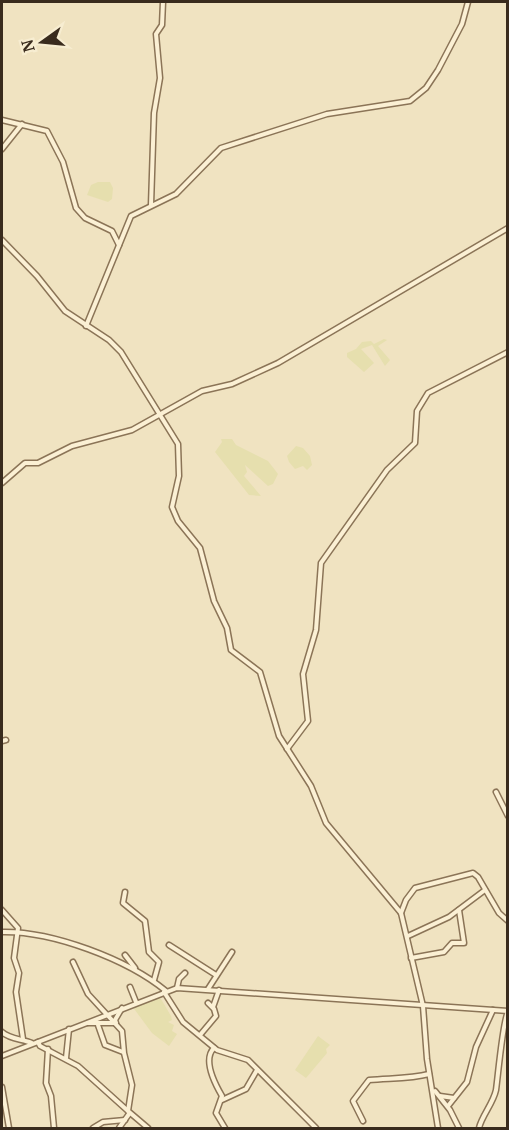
<svg xmlns="http://www.w3.org/2000/svg" width="509" height="1130" viewBox="0 0 509 1130" font-family="'PT Serif',serif">
	<rect width="100%" height="100%" fill="#f0e3c1"/>
	<g fill="#e6dfae">
		<path d="M98 182H110L113 188 112 199 108 202 87 195 91 185Z"/>
		<path d="M384 339 387 340 378 346 390 360 385 366 372 345 361 349 374 363 364 372 347 357V353L356 349 362 342 371 341 374 344Z"/>
		<path d="M221 439H232L236 445 268 461 275 470 278 474 273 484 268 486 245 465 247 472 244 476 261 496 249 495 215 452 222 442Z"/>
		<path d="M296 446 303 448 310 456 312 465 307 470 303 466 295 469 289 462 287 456Z"/>
		<path d="M152 996 161 999 171 1016 172 1020 168 1022 174 1025 172 1031 177 1034 169 1046 152 1033 132 1006 141 1001 147 1002Z"/>
		<path d="M318 1036 330 1045 326 1049 327 1053 306 1078 295 1070Z"/>
	</g>
	<g fill="none" stroke-linecap="round" stroke-linejoin="round">
		<defs>
			<g id="minor">
				<path d="M2 120 47 131 63 162 76 208 85 218 112 231 119 245"/>
				<path d="M2 149 22 124"/>
				<path d="M151 205 154 113 160 78 156 34 162 25 163 2"/>
				<path d="M2 240 37 276 65 311 109 340 121 352 178 444 179 476 172 507 178 521 200 548 214 601 227 628 231 650 260 672 279 736 311 786 326 823 401 913 423 1006 427 1059 438 1128"/>
				<path d="M86 326 131 216 176 194 221 148 327 114 410 101 426 88 438 70 462 24 468 2"/>
				<path d="M2 483 25 463H38L72 446 132 430 202 391 232 384 278 363 508 228"/>
				<path d="M2 741 6 740"/>
				<path d="M287 749 308 721 303 674 316 630 321 563 387 470 415 443 417 411 428 393 508 352"/>
				<path d="M496 792 508 816"/>
				<path d="M125 892 123 903 145 921 149 952 159 962 154 980"/>
				<path d="M2 910 18 928 14 958 19 973 16 992 23 1039"/>
				<path d="M401 913 406 900 415 888 473 873 478 877 499 913 508 921"/>
				<path d="M2 932C52 931 127 959 166 991"/>
				<path d="M408 936 449 917 485 890"/>
				<path d="M169 945 216 975"/>
				<path d="M125 955 135 968"/>
				<path d="M411 958 444 952 452 943H464L459 910"/>
				<path d="M73 962 88 994 122 1031 124 1053 132 1085 128 1111 148 1128"/>
				<path d="M130 987 136 1002"/>
				<path d="M177 988 179 979 185 973"/>
				<path d="M208 989 232 952"/>
				<path d="M164 992 183 1022 217 1050 248 1060 316 1128"/>
				<path d="M213 1007 219 990"/>
				<path d="M88 1023H116L115 1020 122 1008"/>
				<path d="M98 1025 105 1045 123 1052"/>
				<path d="M2 1032C9 1039 22 1039 32 1043"/>
				<path d="M200 1035 216 1016 214 1009 208 1003"/>
				<path d="M38 1042 40 1046 78 1066 128 1111"/>
				<path d="M214 1048C202 1060 215 1084 222 1096L216 1113 225 1128"/>
				<path d="M48 1049 46 1083 51 1096 54 1128"/>
				<path d="M2 1056 177 988 508 1011"/>
				<path d="M66 1058 69 1029"/>
				<path d="M2 1087 9 1128"/>
				<path d="M435 1091 450 1110 459 1128"/>
				<path d="M440 1096 454 1098"/>
				<path d="M222 1100 246 1089 257 1070"/>
				<path d="M448 1106 467 1082 476 1047 493 1010"/>
				<path d="M363 1121 353 1101 369 1080C389 1078 410 1079 429 1074"/>
				<path d="M93 1128 103 1122 125 1120"/>
				<path d="M119 1128 129 1114"/>
				<path d="M479 1128C482 1115 493 1104 496 1090 498 1076 503 1019 508 1012"/>
			</g>
		</defs>
		<use href="#minor" stroke="#8b7457" stroke-width="7"/>
		<use href="#minor" stroke="#fbf0d4" stroke-width="4"/>
	</g>
	<rect width="509" height="1130" fill="none" stroke="#392b1d" stroke-width="6"/>
	<g transform="translate(42 42) rotate(255)" stroke="#f7edd1" stroke-width="4.5" paint-order="stroke">
	<path d="M0-4.5L10 22L0 15L-10 22Z" fill="#392b1d"/>
	<text y="-9" font-size="16" font-weight="bold" text-anchor="middle" fill="#392b1d">N</text>
	</g>
</svg>
